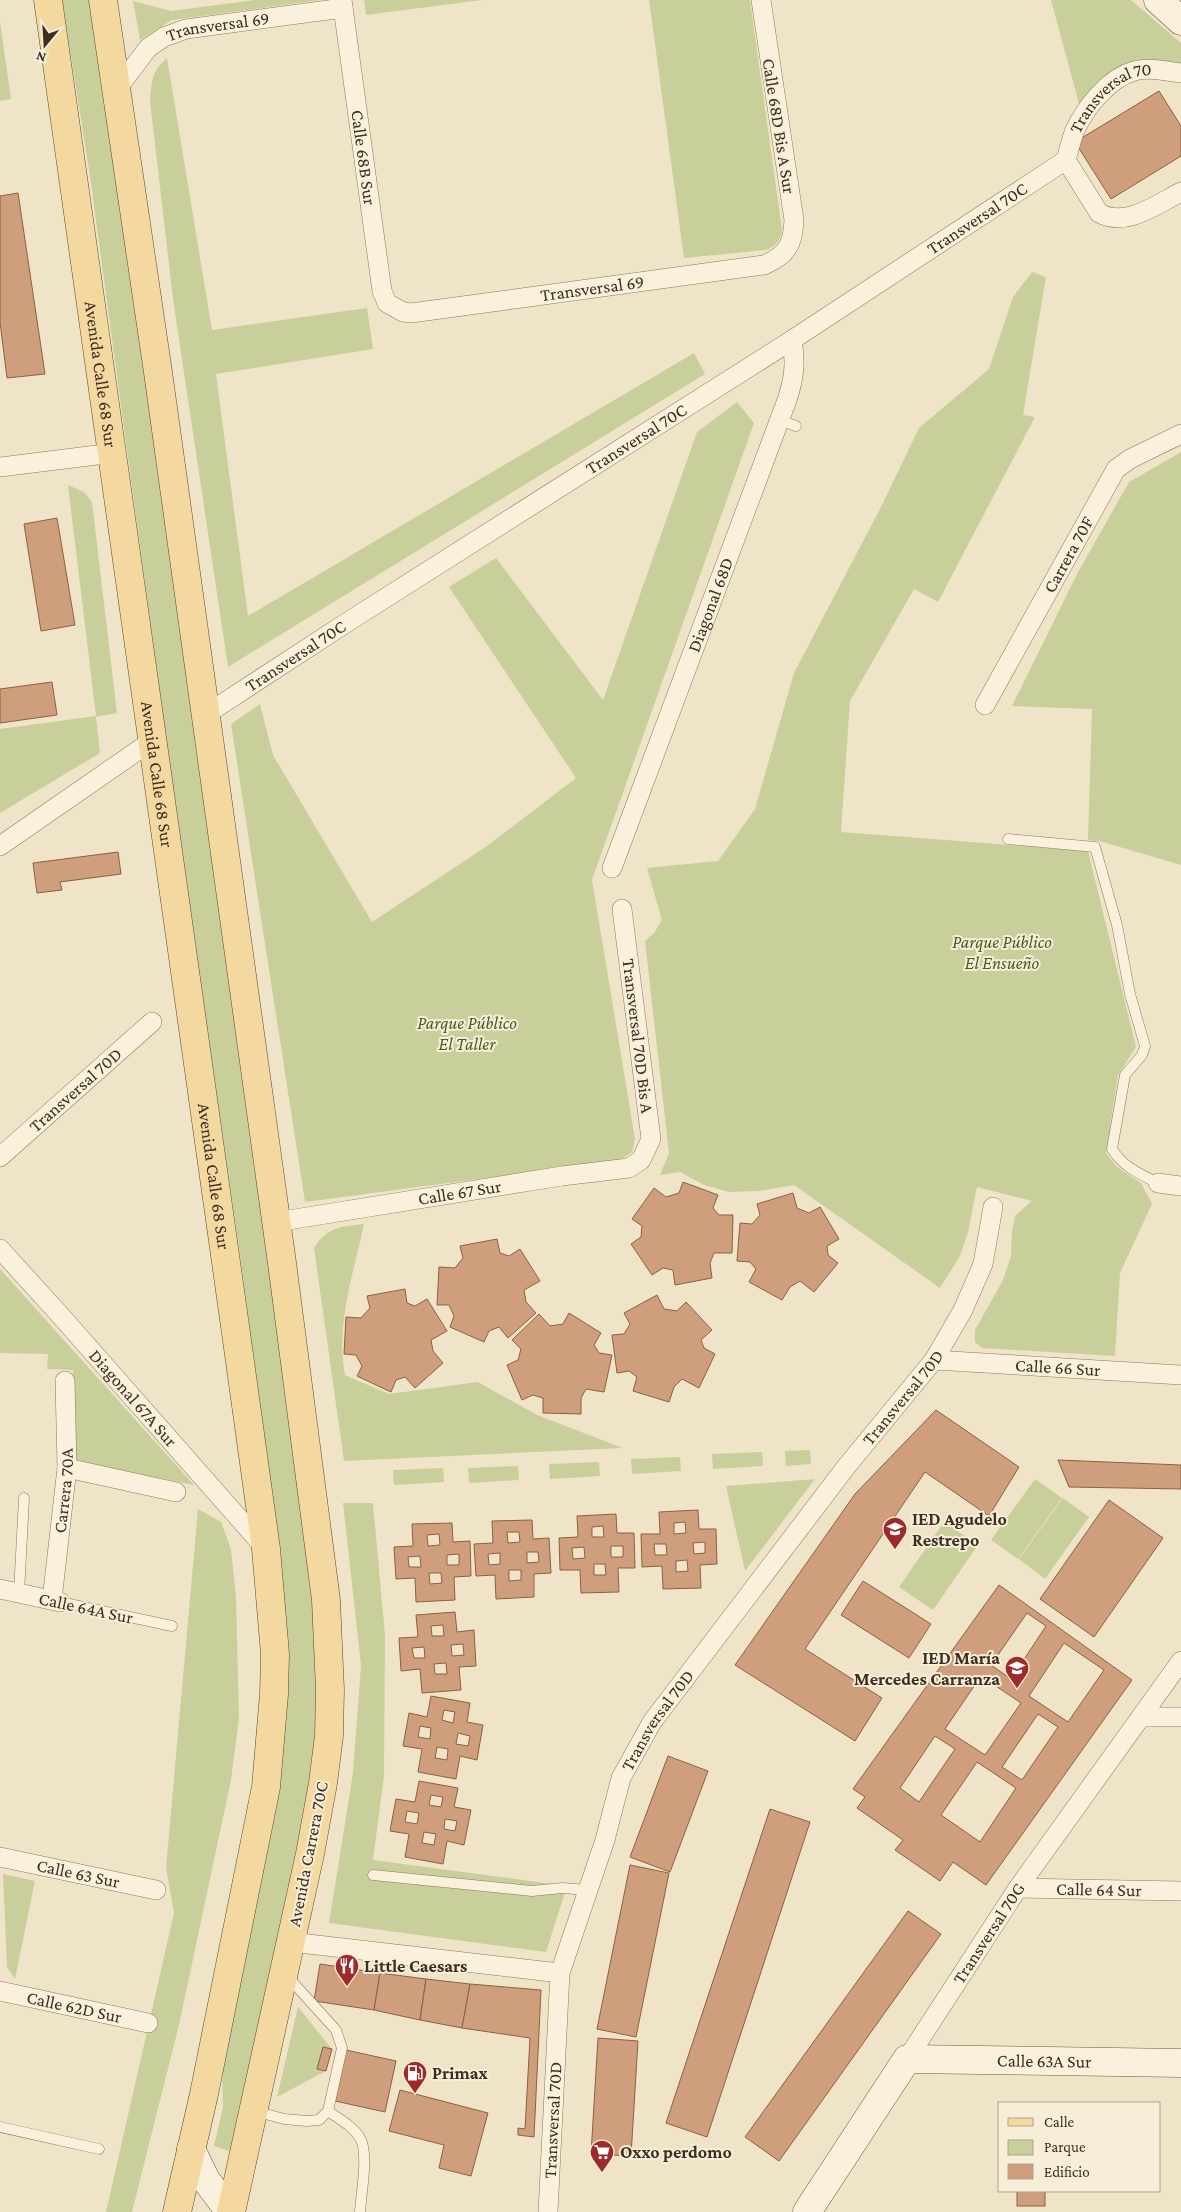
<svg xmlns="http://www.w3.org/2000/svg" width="1181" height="2212" viewBox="0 0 1181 2212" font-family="'Crimson Pro',serif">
	<rect width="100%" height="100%" fill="#f0e4c8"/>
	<g fill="#c9cf9b">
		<path d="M62 0H92L299 1477 313 1596 318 1685 316 1743 302 1826 231 2152 214 2146 223 2107 222 2066 279 1781 287 1708 288 1641 270 1477 239 1248 175 805 90 176Z"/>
		<path d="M255 0H321L172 20 140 40 133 1 171 11Z"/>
		<path d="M364 0H482L366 15Z"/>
		<path d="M649 0H750L782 230C781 240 776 246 766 250L684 258Z"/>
		<path d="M1051 0H1131L1181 43V65H1160L1081 111Z"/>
		<path d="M0 21 11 99 0 101Z"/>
		<path d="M167 58 212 330 367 308 373 349 216 374 248 616 694 353 705 374 228 667 173 299 150 101C152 80 151 72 167 58Z"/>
		<path d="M1032 272 1046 277 1023 415 1035 417 938 602 914 589 850 701 841 832 1088 851 1136 1047 1118 1075 1106 1153 1117 1167 1141 1183 1152 1204 1120 1273 1115 1356 982 1348 975 1342V1330L1003 1280 1011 1256 1012 1232 1015 1216 1032 1201 977 1187 968 1232 960 1256 940 1288 794 1185 759 1191 729 1192 704 1185 680 1172 660 1175 669 1153 645 941 654 933 662 920 647 868 718 861 755 809 794 673 881 507 919 428 989 369 1013 297Z"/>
		<path d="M737 402 754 423 592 880 635 1139 632 1152 620 1160 305 1202 231 724 260 704 273 755 372 922 487 846 576 778 449 587 496 558 603 700 697 432Z"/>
		<path d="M1181 452V865L1103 842 1088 840 1092 709 1012 706 1077 574 1129 482Z"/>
		<path d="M68 485 84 492 92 502 117 713 96 717 100 753 0 813V729L96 716Z"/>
		<path d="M364 1224C354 1272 335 1326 345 1375L389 1394 478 1382 537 1415 623 1448 344 1461 314 1248C328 1226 340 1227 364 1224Z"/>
		<path d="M0 1269 194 1485 70 1460 73 1370 47 1369 48 1354 0 1353Z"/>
		<path d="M810 1450 811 1464 786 1466 785 1451Z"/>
		<path d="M762 1452 763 1466 713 1469 712 1454Z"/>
		<path d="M680 1457 681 1471 632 1474 631 1459Z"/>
		<path d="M599 1462 600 1476 550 1479 549 1464Z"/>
		<path d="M518 1466 519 1480 469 1483 468 1468Z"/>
		<path d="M443 1468 444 1482 394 1485 393 1470Z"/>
		<path d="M815 1479 745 1571 726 1486Z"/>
		<path d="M1035 1479 1062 1498 1018 1559 991 1540Z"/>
		<path d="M1063 1498 1089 1517 1045 1579 1019 1559Z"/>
		<path d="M343 1503H373L385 1635 384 1776 373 1860 567 1886 546 1952 329 1923 353 1773 361 1665Z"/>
		<path d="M198 1509 221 1522 231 1549 236 1597 239 1718 231 1780 179 2025 132 2212H106L174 1913 166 1868Z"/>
		<path d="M944 1522 978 1545 933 1610 899 1587Z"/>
		<path d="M3 1874 35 1881 15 1979 7 1967Z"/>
		<path d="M298 2007 332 2049 326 2071 277 2097Z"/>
	</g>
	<g fill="#cf9f7d" stroke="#8d5f41" fill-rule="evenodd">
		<path d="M1159 91 1181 126V156L1111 199 1075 142Z"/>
		<path d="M18 193 45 374 7 378 0 322V196Z"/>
		<path d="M57 518 75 625 41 631 24 524Z"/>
		<path d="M52 682 57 715 0 723V689Z"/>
		<path d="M118 852 121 874 60 882 62 890 37 893 33 863Z"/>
		<path d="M683 1182 718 1195 713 1208 719 1215H733L732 1253H714L710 1263 712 1278 675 1285 673 1270 663 1268 652 1275 631 1244 641 1237 642 1226 632 1219 654 1188 666 1197 679 1193Z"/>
		<path d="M793 1193 797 1208 809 1213 820 1207 839 1239 827 1246 828 1255 838 1263 814 1292 800 1281 790 1287 782 1300 749 1282 756 1269 750 1262 737 1261 740 1223 752 1224 760 1215 757 1204Z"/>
		<path d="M497 1239 500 1253 509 1256 520 1249 540 1281 524 1290 526 1302 536 1313 508 1338 499 1327 489 1331 484 1342 450 1327 454 1316 449 1305H437L439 1267 455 1268 463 1258 460 1246Z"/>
		<path d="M405 1289 407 1303 415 1306 427 1299 447 1331 431 1340 433 1351 443 1363 415 1388 405 1377 396 1380 391 1392 357 1376 362 1366 356 1355 344 1354 346 1317 361 1318 370 1308 367 1296Z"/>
		<path d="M657 1295 664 1309 677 1311 686 1302 712 1330 701 1340 704 1348 715 1354 699 1388 682 1379 674 1387 669 1402 633 1391 637 1377 629 1371 617 1373 612 1335 624 1334 630 1324 624 1313Z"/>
		<path d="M569 1313 601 1333 594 1345 599 1353 612 1355 604 1392 586 1389 581 1398V1414L543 1413V1398L533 1395 522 1400 507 1365 518 1360 521 1349 512 1340 539 1314 550 1326 563 1324Z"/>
		<path d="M936 1410 1019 1467 989 1516 925 1472 805 1649 882 1698 855 1741 735 1665 855 1494Z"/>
		<path d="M1058 1460 1181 1465V1489L1069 1487Z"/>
		<path d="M1109 1500 1163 1538 1094 1637 1040 1599Z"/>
		<path d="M698 1510 699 1529H716L717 1564 700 1565 701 1588 663 1589 662 1566 642 1567 641 1534H660L659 1512ZM685 1522 686 1533 674 1534V1523ZM705 1542V1553L694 1554 693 1543ZM654 1544H666L667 1555H655ZM687 1560 688 1571 676 1572V1561Z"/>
		<path d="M616 1514 617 1533H634L635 1568H618L619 1592 581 1593 580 1570H560L559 1538 578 1537 577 1516ZM603 1526 604 1537H592V1527ZM611 1546H623V1557H611ZM584 1547 585 1558 573 1559 572 1548ZM594 1564H605L606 1575H594Z"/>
		<path d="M532 1520 533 1539 549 1538 551 1573 534 1574V1597L496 1599 495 1575 476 1576 474 1544 493 1543 492 1521ZM507 1532H519L520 1542 508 1543ZM527 1552H538L539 1562 527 1563ZM500 1553V1564L489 1565 488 1554ZM509 1570H521V1580L509 1581Z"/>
		<path d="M452 1523 453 1542 470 1541 471 1576 454 1577 455 1600 416 1602 415 1578 396 1579 394 1547 413 1546 412 1524ZM439 1534 440 1545 428 1546 427 1535ZM459 1554V1565H447V1555ZM420 1556 421 1567H409L408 1557ZM429 1573H441L442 1583 430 1584Z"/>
		<path d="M863 1581 931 1624 909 1658 841 1615Z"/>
		<path d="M999 1585 1132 1680 986 1885 953 1862 940 1881 895 1850 903 1840 857 1808 865 1797 853 1789ZM1027 1613 1046 1626 1011 1679 991 1665ZM1064 1643 1104 1670 1068 1722 1029 1696ZM981 1676 1021 1703 985 1755 945 1729ZM1038 1714 1058 1727 1022 1780 1002 1767ZM935 1736 955 1749 919 1802 900 1788ZM977 1762 1016 1788 980 1842 941 1815Z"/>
		<path d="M455 1612 457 1632 474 1630 476 1666 459 1667 461 1690 422 1693 420 1669 401 1671 399 1638 418 1637 416 1615ZM443 1625 444 1636H432L431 1626ZM463 1644 464 1655 452 1656 451 1645ZM424 1647 425 1658H414L412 1648ZM446 1663 447 1674H435L434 1664Z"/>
		<path d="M431 1696 470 1703 467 1722 483 1725 477 1760 460 1756 456 1779 418 1772 422 1749 403 1746 409 1713 427 1717ZM444 1710 455 1712 453 1723 442 1720ZM420 1726 431 1728 430 1739 418 1737ZM458 1733 470 1736 468 1746 456 1744ZM437 1747 448 1749 447 1760 435 1758Z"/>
		<path d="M668 1756 708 1771 670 1872 630 1857Z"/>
		<path d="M419 1781 458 1788 454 1807 471 1810 464 1845 447 1841 443 1864 405 1857 409 1834 390 1831 396 1799 415 1802ZM431 1795 443 1797 441 1807 429 1805ZM407 1811 419 1813 417 1824 405 1822ZM445 1819 457 1821 455 1831 444 1829ZM424 1832 436 1834 434 1845 422 1843Z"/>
		<path d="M770 1809 810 1822 707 2137 666 2123Z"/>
		<path d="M630 1865 669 1873 636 2037 597 2029Z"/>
		<path d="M908 1911 941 1934 779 2161 745 2137Z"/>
		<path d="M320 1964 380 1973 374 2010 314 2001Z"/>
		<path d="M380 1973 426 1979 420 2020 374 2010Z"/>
		<path d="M426 1979 470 1984 462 2028 420 2020Z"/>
		<path d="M470 1984 541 1990 534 2137 518 2135V2128L525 2129 530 2038 462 2028Z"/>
		<path d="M598 2038 638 2041 631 2156 591 2154Z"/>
		<path d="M323 2047 332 2049 326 2071 317 2069Z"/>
		<path d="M346 2050 396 2061 385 2112 335 2101Z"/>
		<path d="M400 2090 488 2113 471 2176 439 2168 444 2145 389 2131Z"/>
		<rect x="1017" y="2191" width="28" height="15"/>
	</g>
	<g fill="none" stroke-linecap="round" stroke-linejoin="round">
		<defs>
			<g id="lane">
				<path d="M779 420 796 426"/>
				<path d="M1008 839 1095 847 1117 925 1130 994 1145 1046 1142 1055 1125 1075 1112 1149C1123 1167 1140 1174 1158 1183"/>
				<path d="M19 1593 24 1498"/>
				<path d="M60 1602 172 1626"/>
				<path d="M373 1875 532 1891 562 1888 588 1890"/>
				<path d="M255 2111 284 2119 307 2121 319 2120 328 2111 342 2048 336 2030 288 1977"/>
				<path d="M328 2111C339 2119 353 2126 360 2138 369 2153 361 2194 360 2212"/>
				<path d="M0 2127 99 2149"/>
			</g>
			<g id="street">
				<path id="s1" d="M342 0 382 291 387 303 403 312 411 313 764 265C787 255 793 245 794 220L761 0"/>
				<path id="s2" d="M117 89 148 48 164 37 186 29 343 8"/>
				<path id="s3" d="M1066 160C1069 150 1071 140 1075 130 1086 107 1109 78 1134 71 1149 67 1166 71 1181 73"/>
				<path d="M1066 160 1099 213C1126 228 1157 204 1181 192"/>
				<path d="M0 467 113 453"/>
				<path id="s4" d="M985 705 1116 469 1130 459 1181 434"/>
				<path id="s5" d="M205 715 346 623 792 340 1066 160"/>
				<path d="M0 846 153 740"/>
				<path id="s6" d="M612 868 787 400C794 379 796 363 792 340"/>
				<path id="s7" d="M0 1157 152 1022"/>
				<path d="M1158 1183 1181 1186"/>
				<path id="s8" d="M276 1222 562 1176 629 1168 641 1160 651 1139 622 909"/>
				<path id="s9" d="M0 1249 60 1315 266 1549"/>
				<path id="s10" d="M934 1360 1181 1375"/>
				<path d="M67 1468 176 1492"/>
				<path d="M0 1589 60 1602"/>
				<path id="s11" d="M52 1600 67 1468 65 1381"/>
				<path d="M1142 1717H1181"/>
				<path id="s12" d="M0 1857 156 1890"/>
				<path id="s13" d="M1018 1888 1181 1891"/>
				<path d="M291 1942 560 1973"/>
				<path id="s14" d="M0 1991 148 2023"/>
				<path id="s15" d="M907 2059 1018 1888 1181 1661"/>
				<path id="s16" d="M548 2212 560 1973 605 1840 621 1778 652 1722 846 1467 934 1360 963 1310 983 1264 993 1207"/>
			</g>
			<g id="secondary">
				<path d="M1158 0 1181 21"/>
				<path d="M191 2149 206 2180 230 2212"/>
				<path id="s17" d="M807 2212 907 2059 1181 2063"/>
			</g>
			<g id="primary">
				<path id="s18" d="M48 0 235 1326 266 1549 275 1654 274 1694 266 1787 204 2094 177 2212"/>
				<path d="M103 0 158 372 282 1263 326 1600 330 1690 329 1736 323 1783 310 1854 231 2212"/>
			</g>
		</defs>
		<use href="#lane" stroke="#8d765c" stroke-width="11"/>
		<use href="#street" stroke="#8d765c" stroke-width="20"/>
		<use href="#secondary" stroke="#6f573f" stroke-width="29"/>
		<use href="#primary" stroke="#5b4430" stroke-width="29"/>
		<use href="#lane" stroke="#faf1dc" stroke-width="10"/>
		<use href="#street" stroke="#faf1dc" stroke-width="19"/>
		<use href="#secondary" stroke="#faf1dc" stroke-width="28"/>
		<use href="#primary" stroke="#f3d9a0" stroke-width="28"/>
	</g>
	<defs>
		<symbol id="school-pin" viewBox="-11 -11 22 30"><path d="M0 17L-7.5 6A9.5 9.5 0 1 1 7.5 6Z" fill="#9e2a2b" stroke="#f7eed8"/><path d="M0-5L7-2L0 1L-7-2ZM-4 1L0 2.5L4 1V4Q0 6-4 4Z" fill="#fff"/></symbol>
		<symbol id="restaurant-pin" viewBox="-11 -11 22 30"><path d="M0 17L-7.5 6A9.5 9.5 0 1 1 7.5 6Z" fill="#9e2a2b" stroke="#f7eed8"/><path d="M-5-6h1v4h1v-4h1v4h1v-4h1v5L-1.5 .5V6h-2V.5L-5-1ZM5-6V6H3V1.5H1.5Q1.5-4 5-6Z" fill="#fff"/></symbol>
		<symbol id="fuel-pin" viewBox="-11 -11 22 30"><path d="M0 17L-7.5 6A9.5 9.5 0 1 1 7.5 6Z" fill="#9e2a2b" stroke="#f7eed8"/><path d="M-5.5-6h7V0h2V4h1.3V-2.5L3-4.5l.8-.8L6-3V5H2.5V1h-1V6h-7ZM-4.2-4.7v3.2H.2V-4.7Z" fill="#fff"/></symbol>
		<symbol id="supermarket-pin" viewBox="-11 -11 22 30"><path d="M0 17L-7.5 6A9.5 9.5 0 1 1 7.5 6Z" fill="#9e2a2b" stroke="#f7eed8"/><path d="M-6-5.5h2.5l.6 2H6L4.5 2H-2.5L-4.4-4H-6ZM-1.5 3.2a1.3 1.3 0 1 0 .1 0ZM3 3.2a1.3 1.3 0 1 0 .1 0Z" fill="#fff"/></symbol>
	</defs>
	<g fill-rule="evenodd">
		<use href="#school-pin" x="881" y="1515" width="28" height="38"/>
		<use href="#school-pin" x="1003" y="1654" width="28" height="38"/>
		<use href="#restaurant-pin" x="333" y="1952" width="28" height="38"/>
		<use href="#fuel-pin" x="401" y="2059" width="28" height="38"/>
		<use href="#supermarket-pin" x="588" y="2138" width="28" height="38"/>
	</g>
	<g text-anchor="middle" stroke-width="4" stroke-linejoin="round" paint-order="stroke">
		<g font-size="18" fill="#3d2e20" stroke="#f7eed8">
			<text dy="6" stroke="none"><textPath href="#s2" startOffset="126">Transversal 69</textPath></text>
			<text dy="6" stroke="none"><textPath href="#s3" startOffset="82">Transversal 70</textPath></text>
			<text transform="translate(779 126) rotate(81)" y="6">Calle 68D Bis A Sur</text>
			<text dy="6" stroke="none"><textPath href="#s1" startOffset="159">Calle 68B Sur</textPath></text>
			<text dy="6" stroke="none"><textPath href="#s5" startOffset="918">Transversal 70C</textPath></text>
			<text dy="6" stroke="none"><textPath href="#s1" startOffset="516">Transversal 69</textPath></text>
			<text dy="6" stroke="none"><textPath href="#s18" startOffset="378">Avenida Calle 68 Sur</textPath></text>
			<text dy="6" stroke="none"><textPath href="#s5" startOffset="512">Transversal 70C</textPath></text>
			<text dy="6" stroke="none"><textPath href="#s4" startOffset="172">Carrera 70F</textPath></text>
			<text dy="6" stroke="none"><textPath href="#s6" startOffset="281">Diagonal 68D</textPath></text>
			<text dy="6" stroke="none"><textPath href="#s5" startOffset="108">Transversal 70C</textPath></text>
			<text dy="6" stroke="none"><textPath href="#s18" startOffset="782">Avenida Calle 68 Sur</textPath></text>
			<text transform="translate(638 1036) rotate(83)" y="6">Transversal 70D Bis A</text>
			<text dy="6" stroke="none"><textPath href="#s7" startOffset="101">Transversal 70D</textPath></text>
			<text dy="6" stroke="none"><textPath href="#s18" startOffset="1188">Avenida Calle 68 Sur</textPath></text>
			<text dy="6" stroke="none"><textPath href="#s8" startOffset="186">Calle 67 Sur</textPath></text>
			<text dy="6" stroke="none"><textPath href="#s10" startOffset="124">Calle 66 Sur</textPath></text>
			<text dy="6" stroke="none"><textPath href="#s16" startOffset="918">Transversal 70D</textPath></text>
			<text dy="6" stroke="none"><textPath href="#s9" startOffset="200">Diagonal 67A Sur</textPath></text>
			<text dy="6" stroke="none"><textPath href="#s11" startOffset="110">Carrera 70A</textPath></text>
			<text transform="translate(86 1608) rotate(12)" y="6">Calle 64A Sur</text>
			<text dy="6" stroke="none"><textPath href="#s16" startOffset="512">Transversal 70D</textPath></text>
			<text transform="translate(308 1854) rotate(-79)" y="6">Avenida Carrera 70C</text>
			<text dy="6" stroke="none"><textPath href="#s12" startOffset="80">Calle 63 Sur</textPath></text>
			<text dy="6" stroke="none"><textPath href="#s13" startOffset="81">Calle 64 Sur</textPath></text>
			<text dy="6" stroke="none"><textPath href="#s15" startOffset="150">Transversal 70G</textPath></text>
			<text dy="6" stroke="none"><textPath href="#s14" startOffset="76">Calle 62D Sur</textPath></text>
			<text dy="6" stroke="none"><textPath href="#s17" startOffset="320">Calle 63A Sur</textPath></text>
			<text dy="6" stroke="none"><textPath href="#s16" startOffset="92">Transversal 70D</textPath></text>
		</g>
		<g font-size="18" font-style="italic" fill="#4d5a26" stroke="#f7eed8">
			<text x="1002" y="948">Parque Público<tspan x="1002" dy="21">El Ensueño</tspan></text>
			<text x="467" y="1029">Parque Público<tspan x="467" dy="21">El Taller</tspan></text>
		</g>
		<g font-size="18" font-weight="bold" fill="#3d2e20" stroke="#f7eed8" text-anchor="start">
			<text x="912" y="1525">IED Agudelo<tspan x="912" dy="21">Restrepo</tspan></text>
			<text x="1000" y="1664" text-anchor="end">IED María<tspan x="1000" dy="21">Mercedes Carranza</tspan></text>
			<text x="364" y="1972">Little Caesars</text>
			<text x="432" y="2079">Primax</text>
			<text x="620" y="2158">Oxxo perdomo</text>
		</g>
	</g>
	<rect x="998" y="2102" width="162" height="90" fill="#f7eed8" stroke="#ada18e"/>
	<rect x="1008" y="2118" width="25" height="8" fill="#f3d9a0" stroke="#ada18e"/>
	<text x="1044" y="2127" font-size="15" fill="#3d2e20">Calle</text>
	<rect x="1008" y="2140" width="25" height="15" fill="#c9cf9b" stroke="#ada18e"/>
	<text x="1044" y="2152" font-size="15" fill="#3d2e20">Parque</text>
	<rect x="1008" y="2164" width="25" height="15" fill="#cf9f7d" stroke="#ada18e"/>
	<text x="1044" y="2177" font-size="15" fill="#3d2e20">Edificio</text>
	<g transform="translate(45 45) rotate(198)" stroke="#f7eed8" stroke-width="4" paint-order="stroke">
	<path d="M0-4L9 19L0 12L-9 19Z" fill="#3d2e20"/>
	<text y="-8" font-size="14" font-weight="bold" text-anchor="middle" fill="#3d2e20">N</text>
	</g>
</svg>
